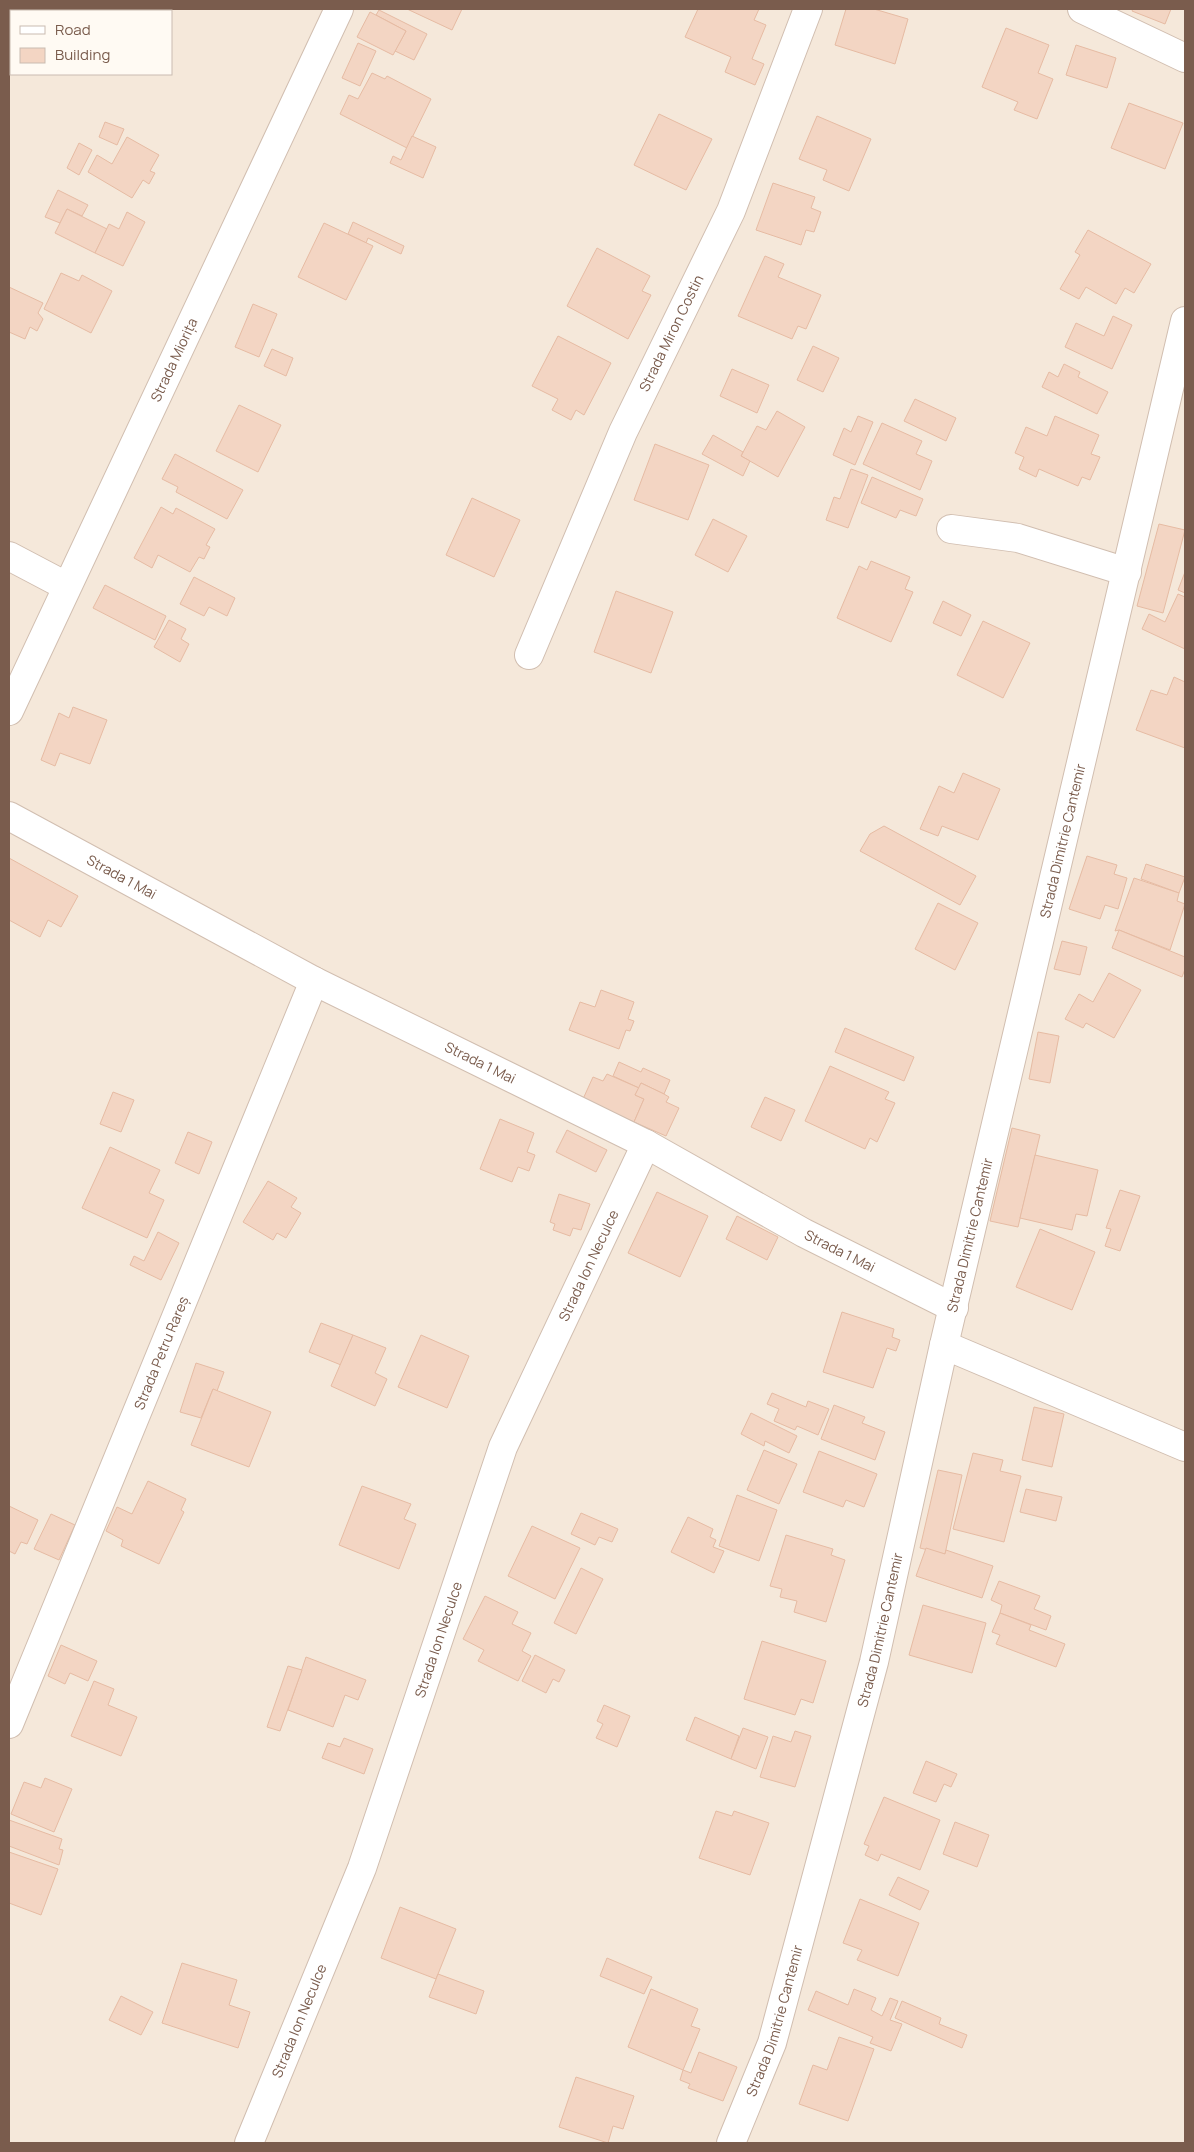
<svg xmlns="http://www.w3.org/2000/svg" width="1194" height="2152" viewBox="0 0 1194 2152" font-family="Manrope,sans-serif">
	<rect width="100%" height="100%" fill="#fdf6ec"/>
	<path fill="#f5e8da" fill-rule="evenodd" d="M9 9H1185V2143H9ZM11 11H171V74H11Z"/>
	<g fill="#f3d5c3" stroke="#e6bba3">
		<path d="M407 9H462L452 30Z"/>
		<path d="M698 9H759L754 20 766 25 752 59 764 64 755 85 725 72 731 57 685 37Z"/>
		<path d="M846 9H874L908 19 895 64 835 45Z"/>
		<path d="M1133 9H1171L1165 24 1132 11Z"/>
		<path d="M379 10 427 34 414 60 395 51 406 31 376 15Z"/>
		<path d="M370 12 406 31 393 55 357 37Z"/>
		<path d="M1006 28 1049 45 1038 73 1053 79 1037 119 1014 110 1018 102 982 87Z"/>
		<path d="M358 43 376 51 360 86 342 78Z"/>
		<path d="M1076 45 1116 58 1107 88 1066 75Z"/>
		<path d="M372 73 385 79 387 76 431 99 407 148 340 114 349 95 358 99Z"/>
		<path d="M1129 103 1183 123 1165 169 1111 148Z"/>
		<path d="M659 114 712 139 686 190 634 165Z"/>
		<path d="M817 116 871 139 849 191 823 180 827 170 799 159Z"/>
		<path d="M105 122 124 129 117 145 99 137Z"/>
		<path d="M412 136 436 147 423 178 390 163 393 156 401 160Z"/>
		<path d="M127 137 159 155 150 171 155 173 149 184 143 180 132 198 88 172 97 155 112 164Z"/>
		<path d="M79 143 92 150 79 175 67 168Z"/>
		<path d="M773 183 815 197 811 208 821 212 814 232 806 230 801 245 756 230Z"/>
		<path d="M58 190 88 205 82 216 67 209 60 223 45 217Z"/>
		<path d="M67 209 107 229 95 253 55 233Z"/>
		<path d="M127 212 145 222 123 266 95 253 109 224 119 229Z"/>
		<path d="M353 222 404 246 401 254 368 238 366 243 348 234Z"/>
		<path d="M324 223 373 246 346 300 298 277Z"/>
		<path d="M1088 230 1151 264 1134 293 1125 288 1116 304 1086 287 1079 299 1060 289 1080 255 1075 252Z"/>
		<path d="M597 248 650 276 642 291 651 295 628 339 567 306Z"/>
		<path d="M765 256 784 264 778 277 821 295 806 329 798 326 792 339 738 316Z"/>
		<path d="M61 273 79 281 82 275 112 291 91 333 44 309Z"/>
		<path d="M9 287 43 303 38 313 43 319 37 331 30 327 25 339 9 332Z"/>
		<path d="M253 304 277 314 259 357 235 347Z"/>
		<path d="M1113 316 1132 325 1112 369 1065 347 1076 323 1104 336Z"/>
		<path d="M558 336 611 363 584 415 576 410 571 420 552 410 558 399 532 386Z"/>
		<path d="M813 346 839 358 823 392 797 380Z"/>
		<path d="M272 349 293 358 286 376 264 366Z"/>
		<path d="M1064 364 1080 372 1078 377 1108 392 1097 414 1042 387 1049 372 1058 377Z"/>
		<path d="M732 369 769 385 757 413 720 396Z"/>
		<path d="M915 399 956 418 946 441 904 421Z"/>
		<path d="M239 405 281 425 258 472 216 451Z"/>
		<path d="M777 411 805 427 778 477 741 456 757 426 766 430Z"/>
		<path d="M858 416 873 422 855 465 833 455 844 428 851 432Z"/>
		<path d="M1055 416 1099 435 1091 454 1100 457 1090 480 1082 477 1078 486 1039 469 1036 477 1019 469 1024 457 1015 453 1026 427 1047 436Z"/>
		<path d="M882 423 922 441 916 454 932 461 920 490 863 464Z"/>
		<path d="M713 435 743 452 741 456 750 461 743 476 702 454Z"/>
		<path d="M655 444 709 465 688 520 634 500Z"/>
		<path d="M175 454 243 490 227 519 176 492 178 487 162 479Z"/>
		<path d="M851 469 868 475 848 528 826 520 834 497 840 499Z"/>
		<path d="M872 477 923 499 916 516 900 510 896 518 861 503Z"/>
		<path d="M472 498 520 520 494 577 446 555Z"/>
		<path d="M161 507 173 514 176 508 215 529 206 545 210 547 204 559 199 557 190 572 158 555 152 568 134 558Z"/>
		<path d="M713 519 747 536 728 572 695 555Z"/>
		<path d="M1159 524 1185 530 1163 613 1137 606Z"/>
		<path d="M871 561 910 577 905 589 913 592 891 642 837 618 859 566 867 570Z"/>
		<path d="M1185 572V593L1178 590Z"/>
		<path d="M194 577 235 598 227 616 209 607 204 616 180 604Z"/>
		<path d="M105 585 166 616 155 640 93 608Z"/>
		<path d="M616 591 673 612 651 673 594 652Z"/>
		<path d="M1178 594 1185 597V649L1142 629 1149 614 1165 622Z"/>
		<path d="M943 601 971 615 961 636 933 623Z"/>
		<path d="M169 620 186 629 181 639 189 644 180 662 154 647Z"/>
		<path d="M983 621 1030 643 1003 698 957 675Z"/>
		<path d="M1174 677 1185 682V748L1136 730 1151 690 1167 695Z"/>
		<path d="M73 707 107 720 90 764 60 753 55 766 41 760 59 713 69 718Z"/>
		<path d="M963 773 1000 789 978 840 942 826 938 836 920 829 939 786 954 793Z"/>
		<path d="M884 826 976 876 960 905 860 851 870 834Z"/>
		<path d="M1087 856 1117 865 1114 874 1127 878 1118 909 1105 905 1100 919 1069 909Z"/>
		<path d="M9 858 78 896 61 927 48 920 40 937 9 920Z"/>
		<path d="M1146 864 1185 877 1179 893 1141 879Z"/>
		<path d="M1134 878 1179 893 1177 901 1185 904 1170 950 1119 930 1115 931Z"/>
		<path d="M938 903 978 923 955 970 915 949Z"/>
		<path d="M1119 930 1185 957V969L1182 977 1112 948Z"/>
		<path d="M1062 941 1087 947 1080 975 1054 969Z"/>
		<path d="M1109 973 1141 990 1114 1038 1086 1023 1083 1028 1065 1019 1079 994 1093 1002Z"/>
		<path d="M601 990 634 1002 628 1019 634 1021 630 1031 626 1030 619 1049 569 1030 580 1002 595 1007Z"/>
		<path d="M845 1028 914 1057 904 1081 835 1052Z"/>
		<path d="M1038 1032 1059 1036 1050 1083 1029 1079Z"/>
		<path d="M619 1062 641 1072 643 1068 670 1080 664 1094 641 1083 639 1088 613 1076Z"/>
		<path d="M830 1066 889 1092 885 1099 895 1103 877 1142 870 1138 865 1149 805 1121Z"/>
		<path d="M607 1074 639 1088 635 1095 644 1099 634 1122 583 1099 593 1077 603 1081Z"/>
		<path d="M641 1083 664 1094 669 1097 666 1102 679 1108 666 1136 634 1122 644 1099 635 1095Z"/>
		<path d="M113 1092 134 1100 121 1132 100 1124Z"/>
		<path d="M765 1097 795 1110 781 1141 751 1127Z"/>
		<path d="M500 1119 534 1133 527 1152 535 1155 529 1171 518 1167 512 1182 480 1169Z"/>
		<path d="M1012 1128 1040 1135 1018 1227 990 1221Z"/>
		<path d="M567 1130 607 1150 596 1172 556 1152Z"/>
		<path d="M188 1132 212 1142 199 1174 175 1163Z"/>
		<path d="M110 1147 160 1170 149 1193 164 1200 147 1238 82 1208Z"/>
		<path d="M1035 1155 1098 1170 1087 1216 1076 1214 1072 1230 1020 1218Z"/>
		<path d="M268 1181 297 1198 291 1207 301 1213 286 1238 277 1233 273 1240 243 1222Z"/>
		<path d="M1120 1190 1140 1196 1120 1251 1105 1246 1111 1229 1106 1228Z"/>
		<path d="M657 1192 708 1216 680 1277 628 1253Z"/>
		<path d="M559 1194 590 1204 581 1230 573 1228 570 1236 553 1230 555 1224 550 1222Z"/>
		<path d="M737 1216 778 1237 767 1260 726 1239Z"/>
		<path d="M1040 1229 1095 1252 1072 1310 1016 1287Z"/>
		<path d="M158 1232 179 1243 161 1280 130 1265 134 1256 144 1261Z"/>
		<path d="M842 1312 894 1329 892 1337 900 1340 896 1351 887 1348 873 1388 823 1372Z"/>
		<path d="M321 1323 353 1335 341 1365 309 1352Z"/>
		<path d="M353 1335 386 1348 375 1373 387 1379 375 1406 331 1386Z"/>
		<path d="M421 1335 469 1356 447 1408 398 1387Z"/>
		<path d="M196 1363 224 1372 217 1391 213 1389 201 1418 180 1412Z"/>
		<path d="M213 1389 271 1412 249 1467 191 1445Z"/>
		<path d="M772 1393 806 1407 808 1401 829 1409 818 1435 797 1426 795 1430 774 1421 779 1409 767 1404Z"/>
		<path d="M834 1405 865 1417 862 1423 885 1432 875 1460 821 1439Z"/>
		<path d="M1034 1407 1064 1414 1052 1467 1022 1460Z"/>
		<path d="M751 1413 797 1436 789 1453 765 1441 764 1446 741 1434Z"/>
		<path d="M764 1450 797 1464 779 1504 747 1490Z"/>
		<path d="M819 1451 877 1474 864 1507 846 1500 843 1507 803 1492Z"/>
		<path d="M973 1453 1003 1460 1000 1471 1021 1476 1004 1542 953 1529Z"/>
		<path d="M938 1470 962 1475 945 1554 920 1548Z"/>
		<path d="M148 1481 186 1499 181 1510 184 1512 159 1564 121 1546 123 1540 106 1531 117 1507 132 1514Z"/>
		<path d="M362 1486 411 1504 404 1519 416 1524 399 1569 339 1545Z"/>
		<path d="M1026 1489 1062 1497 1056 1521 1020 1512Z"/>
		<path d="M737 1495 777 1510 759 1561 719 1546Z"/>
		<path d="M9 1506 38 1520 27 1544 21 1542 15 1554 9 1551Z"/>
		<path d="M581 1513 618 1529 612 1542 599 1537 595 1545 571 1534Z"/>
		<path d="M51 1514 75 1525 59 1560 34 1549Z"/>
		<path d="M688 1517 713 1529 710 1537 716 1540 713 1547 724 1551 714 1573 671 1552Z"/>
		<path d="M532 1526 580 1548 555 1599 508 1576Z"/>
		<path d="M786 1535 833 1549 831 1555 845 1560 826 1622 794 1612 797 1601 780 1597 782 1589 770 1586Z"/>
		<path d="M926 1548 945 1554 946 1550 993 1566 982 1598 916 1576Z"/>
		<path d="M581 1568 603 1579 576 1634 554 1623Z"/>
		<path d="M999 1581 1040 1596 1034 1609 1051 1616 1046 1630 1000 1613 1002 1605 991 1600Z"/>
		<path d="M485 1596 518 1612 512 1624 531 1633 522 1651 531 1656 518 1681 478 1661 484 1650 463 1639Z"/>
		<path d="M923 1605 986 1623 972 1673 909 1655Z"/>
		<path d="M1000 1613 1031 1625 1029 1630 1065 1644 1056 1667 996 1644 1000 1635 992 1632Z"/>
		<path d="M762 1641 826 1661 813 1703 801 1699 795 1715 744 1699Z"/>
		<path d="M61 1645 97 1661 88 1681 70 1673 65 1684 48 1676Z"/>
		<path d="M535 1655 565 1670 559 1682 553 1679 546 1693 522 1681Z"/>
		<path d="M306 1657 366 1680 358 1700 345 1695 333 1727 288 1710Z"/>
		<path d="M288 1666 302 1670 280 1731 267 1727Z"/>
		<path d="M94 1681 114 1689 108 1705 137 1717 121 1756 71 1736Z"/>
		<path d="M604 1705 630 1716 617 1747 596 1738 603 1724 597 1721Z"/>
		<path d="M695 1717 739 1736 731 1759 686 1740Z"/>
		<path d="M743 1728 768 1737 756 1769 731 1759Z"/>
		<path d="M795 1731 811 1736 795 1787 760 1777 773 1736 791 1742Z"/>
		<path d="M344 1738 373 1749 364 1774 322 1758 328 1743 340 1747Z"/>
		<path d="M926 1761 957 1774 951 1787 944 1784 936 1802 913 1793Z"/>
		<path d="M45 1778 72 1789 54 1832 11 1814 24 1782 41 1788Z"/>
		<path d="M884 1797 940 1820 920 1870 881 1854 878 1861 865 1855 869 1846 864 1844Z"/>
		<path d="M716 1811 732 1816 734 1811 769 1823 750 1875 699 1858Z"/>
		<path d="M9 1820 62 1839 59 1849 63 1850 59 1865 9 1846Z"/>
		<path d="M955 1822 989 1835 977 1867 943 1854Z"/>
		<path d="M9 1852 58 1869 41 1915 9 1903Z"/>
		<path d="M898 1877 929 1891 920 1910 889 1895Z"/>
		<path d="M860 1899 919 1923 898 1976 857 1960 862 1950 843 1943Z"/>
		<path d="M400 1907 456 1929 436 1979 381 1958Z"/>
		<path d="M607 1958 652 1977 644 1994 600 1976Z"/>
		<path d="M182 1963 237 1980 229 2005 250 2012 238 2048 162 2023Z"/>
		<path d="M438 1974 484 1991 476 2014 429 1997Z"/>
		<path d="M651 1989 698 2009 691 2026 700 2029 683 2070 628 2047Z"/>
		<path d="M854 1989 876 1998 871 2010 882 2016 890 1998 898 2001 890 2020 902 2024 891 2051 870 2043 873 2037 808 2010 816 1991 848 2005Z"/>
		<path d="M121 1996 153 2012 141 2035 109 2020Z"/>
		<path d="M902 2001 941 2018 939 2024 967 2035 962 2048 895 2018Z"/>
		<path d="M839 2037 874 2049 848 2121 799 2104 813 2065 827 2070Z"/>
		<path d="M699 2052 737 2067 723 2101 688 2088 690 2084 680 2080 683 2070 691 2073Z"/>
		<path d="M576 2077 634 2096 623 2129 613 2126 608 2143 559 2127Z"/>
	</g>
	<g fill="none" stroke-linecap="round" stroke-linejoin="round">
		<defs>
			<g id="minor">
				<path d="M1082 9 1185 58"/>
				<path d="M951 529 1018 538 1127 572"/>
				<path d="M9 556 66 586"/>
				<path id="s1" d="M529 655 623 432 731 211 808 9"/>
				<path id="s2" d="M9 711 339 9"/>
				<path id="s3" d="M9 816 314 981 646 1144 804 1233 954 1308"/>
				<path d="M944 1345 1185 1447"/>
				<path id="s4" d="M9 1724 314 981"/>
				<path id="s5" d="M249 2143 362 1868 503 1447 646 1144"/>
				<path id="s6" d="M731 2143 772 2043 874 1662 944 1345 1185 321"/>
			</g>
		</defs>
		<use href="#minor" stroke="#d1beb0" stroke-width="30"/>
		<use href="#minor" stroke="#fff" stroke-width="28"/>
	</g>
	<g text-anchor="middle" stroke-width="4.5" stroke-linejoin="round" paint-order="stroke">
		<g font-size="14" fill="#7a5c4d" stroke="#fffaf3">
			<text dy="5" stroke="none"><textPath href="#s1" startOffset="352">Strada Miron Costin</textPath></text>
			<text dy="5" stroke="none"><textPath href="#s2" startOffset="388">Strada Miorița</textPath></text>
			<text dy="5" stroke="none"><textPath href="#s6" startOffset="1345">Strada Dimitrie Cantemir</textPath></text>
			<text dy="5" stroke="none"><textPath href="#s3" startOffset="128">Strada 1 Mai</textPath></text>
			<text dy="5" stroke="none"><textPath href="#s3" startOffset="532">Strada 1 Mai</textPath></text>
			<text dy="5" stroke="none"><textPath href="#s6" startOffset="940">Strada Dimitrie Cantemir</textPath></text>
			<text dy="5" stroke="none"><textPath href="#s3" startOffset="938">Strada 1 Mai</textPath></text>
			<text dy="5" stroke="none"><textPath href="#s5" startOffset="942">Strada Ion Neculce</textPath></text>
			<text dy="5" stroke="none"><textPath href="#s4" startOffset="401">Strada Petru Rareș</textPath></text>
			<text dy="5" stroke="none"><textPath href="#s6" startOffset="535">Strada Dimitrie Cantemir</textPath></text>
			<text dy="5" stroke="none"><textPath href="#s5" startOffset="538">Strada Ion Neculce</textPath></text>
			<text dy="5" stroke="none"><textPath href="#s5" startOffset="132">Strada Ion Neculce</textPath></text>
			<text dy="5" stroke="none"><textPath href="#s6" startOffset="130">Strada Dimitrie Cantemir</textPath></text>
		</g>
	</g>
	<rect width="1194" height="2152" fill="none" stroke="#7a5c4d" stroke-width="20"/>
	<rect x="10" y="10" width="162" height="65" fill="#fffaf3" stroke="#cabbb1"/>
	<rect x="20" y="26" width="25" height="8" fill="#ffffff" stroke="#cabbb1"/>
	<text x="55" y="35" font-size="15" fill="#7a5c4d">Road</text>
	<rect x="20" y="48" width="25" height="15" fill="#f3d5c3" stroke="#cabbb1"/>
	<text x="55" y="60" font-size="15" fill="#7a5c4d">Building</text>
</svg>
